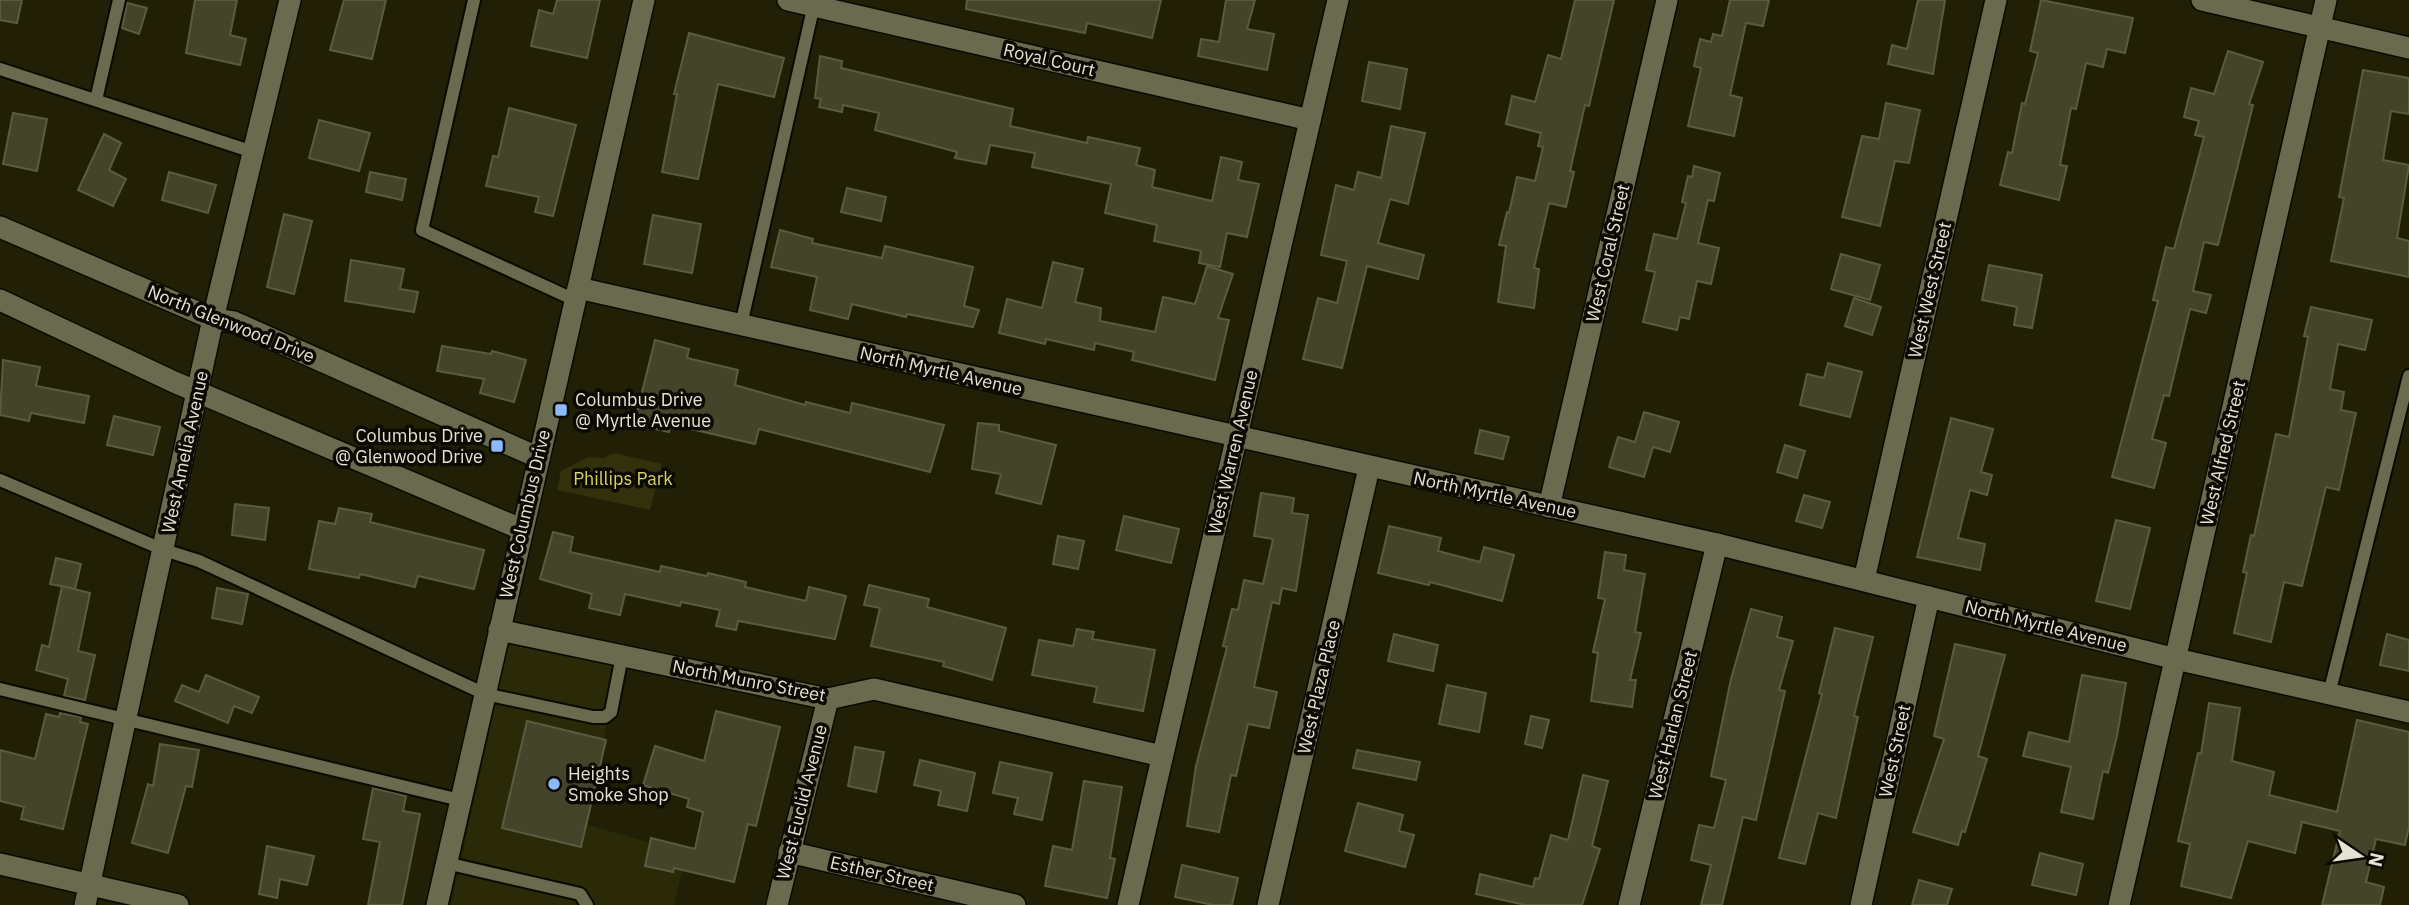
<svg xmlns="http://www.w3.org/2000/svg" width="2409" height="905" viewBox="0 0 2409 905" font-family="'IBM Plex Sans',sans-serif">
	<rect width="100%" height="100%" fill="#212007"/>
	<path fill="#2b2a08" d="M509 644 617 666 588 825 686 853 674 905H451Z"/>
	<path fill="#32310b" d="M614 453 662 464 650 510 557 490 561 471 588 457 604 458Z"/>
	<g fill="#44442a" stroke="#5b5b40" stroke-width="2">
		<path d="M0 0H22L17 23 0 20Z"/>
		<path d="M195 0H237L230 35 246 39 240 65 186 53Z"/>
		<path d="M344 0H386L372 59 330 50Z"/>
		<path d="M557 0H600L587 58 531 46 539 10 553 14Z"/>
		<path d="M967 0H1161L1152 38 1087 23 1085 33 966 9Z"/>
		<path d="M1226 0H1255L1247 29 1274 34 1267 70 1198 56 1201 39 1219 42Z"/>
		<path d="M1575 0H1614L1589 106 1585 105 1570 171 1574 172 1566 207 1549 203 1534 268 1539 269 1534 308 1498 302 1506 246 1499 245 1507 212 1509 213 1517 177 1535 181 1543 147 1538 146 1541 133 1506 124 1512 96 1535 102 1548 55 1561 59Z"/>
		<path d="M1730 0H1769L1763 26 1746 23 1730 95 1742 98 1734 136 1688 126 1701 68 1694 66 1700 39 1711 42 1713 34 1722 36Z"/>
		<path d="M1918 0H1945L1933 74 1888 64 1892 45 1907 49Z"/>
		<path d="M2041 0 2133 18 2125 53 2107 49 2103 67 2086 63 2076 109 2071 108 2060 165 2067 166 2059 200 2000 185 2008 152 2012 153 2022 103 2025 104 2038 53 2030 51Z"/>
		<path d="M127 3 147 8 139 34 122 28Z"/>
		<path d="M689 33 784 58 774 97 718 84 698 179 662 172 677 94H674Z"/>
		<path d="M2228 51 2263 62 2249 104 2253 105 2218 245 2204 242 2193 291 2211 295 2206 313 2190 309 2169 396 2164 395 2152 439 2166 443 2154 488 2112 477 2158 301 2153 300 2166 247 2174 249 2204 137 2195 135 2199 121 2184 117 2191 88 2214 94Z"/>
		<path d="M820 56 842 61 841 68 1013 109 1010 126 1087 143 1088 137 1140 148 1136 165 1155 170 1152 187 1212 201 1221 157 1242 162 1238 180 1259 184 1247 237 1227 233 1220 267 1199 263 1201 251 1154 241 1157 225 1105 213 1111 184 1032 167 1035 153 990 145 986 164 955 158 957 152 875 130 879 113 843 105 842 112 819 107 821 99 815 98Z"/>
		<path d="M1369 62 1407 69 1400 109 1362 101Z"/>
		<path d="M2363 70 2409 78V114L2391 111 2383 160 2409 165 2397 238 2409 241V277L2331 261 2344 198 2339 197Z"/>
		<path d="M1886 103 1920 110 1909 163 1895 161 1880 226 1842 217 1862 136 1879 139Z"/>
		<path d="M509 108 576 125 553 216 535 212 539 197 486 186 493 156 498 157Z"/>
		<path d="M13 113 47 119 37 171 3 164Z"/>
		<path d="M319 120 370 133 359 171 309 158Z"/>
		<path d="M1391 126 1425 133 1408 204 1390 199 1378 243 1424 255 1418 279 1367 266 1342 368 1303 359 1318 298 1337 303 1347 261 1321 255 1336 185 1354 190 1358 172 1381 178Z"/>
		<path d="M104 134 121 143 109 170 126 179 113 206 78 190Z"/>
		<path d="M1694 166 1720 173 1714 201 1708 200 1698 243 1719 248 1711 284 1697 281 1689 319 1680 317 1677 330 1643 322 1655 272 1646 270 1654 234 1677 239 1686 203 1682 202 1688 176 1692 177Z"/>
		<path d="M169 172 216 185 208 213 162 200Z"/>
		<path d="M370 172 406 179 402 200 366 192Z"/>
		<path d="M847 188 886 197 881 221 841 212Z"/>
		<path d="M284 214 312 221 294 294 267 287Z"/>
		<path d="M653 215 701 224 692 273 644 264Z"/>
		<path d="M780 230 813 239 812 243 882 258 885 246 973 267 964 306 979 310 973 327 907 314 906 317 852 304 848 319 810 310 817 277 771 267Z"/>
		<path d="M1841 254 1880 265 1870 300 1831 289Z"/>
		<path d="M351 260 404 269 400 289 418 292 414 312 345 301Z"/>
		<path d="M1053 262 1083 269 1075 302 1101 308 1100 321 1155 332 1163 297 1195 304 1207 266 1233 274 1218 318 1229 320 1215 380 1132 360 1134 352 1095 343 1094 350 1046 339 1045 344 999 333 1007 299 1042 308Z"/>
		<path d="M1989 265 2042 275 2032 328 2014 325 2017 307 1982 300Z"/>
		<path d="M1854 298 1881 307 1872 335 1845 326Z"/>
		<path d="M2311 307 2372 320 2365 350 2338 344 2330 389 2344 392 2341 410 2356 413 2352 431 2339 490 2326 487 2302 586 2284 582 2271 642 2234 633 2247 573 2243 572 2251 535 2254 536 2276 434 2289 437 2308 337 2304 336Z"/>
		<path d="M655 340 689 349 687 358 738 370 735 385 805 405 806 402 850 413 852 403 944 425 930 472 759 429 755 444 670 424 669 432 634 424Z"/>
		<path d="M442 346 491 354 492 351 526 360 514 402 480 393 484 379 437 371Z"/>
		<path d="M3 360 40 367 36 386 89 396 84 423 31 413 29 421 0 415Z"/>
		<path d="M1828 363 1862 372 1850 417 1800 405 1807 374 1824 378Z"/>
		<path d="M1644 412 1679 422 1670 452 1653 447 1644 477 1609 467 1618 437 1635 442Z"/>
		<path d="M114 416 160 427 153 455 107 445Z"/>
		<path d="M1951 418 1993 429 1981 472 1992 475 1987 495 1970 490 1958 538 1985 544 1980 570 1917 557Z"/>
		<path d="M978 423 999 425V431L1056 445 1041 504 996 493 1001 474 972 469Z"/>
		<path d="M1480 430 1509 437 1503 459 1475 453Z"/>
		<path d="M1785 445 1805 451 1797 478 1777 472Z"/>
		<path d="M1261 493 1294 498 1292 513 1308 515 1296 591 1282 588 1279 604 1272 602 1254 687 1277 692 1269 728 1248 724 1236 776 1231 775 1219 832 1187 826 1196 766 1227 647 1223 646 1232 609 1238 610 1244 580 1263 584 1273 539 1254 536Z"/>
		<path d="M1804 495 1830 502 1822 528 1796 521Z"/>
		<path d="M235 504 269 508 265 540 232 535Z"/>
		<path d="M339 508 372 514 370 522 484 550 474 589 418 576 415 587 360 574 359 578 309 569 319 521 335 524Z"/>
		<path d="M1124 516 1179 529 1171 563 1116 550Z"/>
		<path d="M2116 520 2150 528 2130 609 2096 601Z"/>
		<path d="M1389 526 1441 538 1438 551 1480 562 1484 547 1514 555 1502 601 1430 582 1429 585 1378 573Z"/>
		<path d="M553 532 573 537 570 552 660 572 661 566 707 576 708 573 746 582 745 587 806 601 809 587 846 596 835 639 738 621 736 630 716 626 720 610 681 602 680 606 625 594 620 615 589 608 592 594 540 579Z"/>
		<path d="M1058 536 1084 541 1078 569 1053 564Z"/>
		<path d="M1605 552 1626 555 1624 570 1645 574 1635 632 1641 633 1630 680H1636L1632 707 1591 701 1598 653 1593 652 1605 599 1598 598Z"/>
		<path d="M56 558 81 564 75 589 50 584Z"/>
		<path d="M869 585 929 599 927 607 1006 628 992 680 943 666 944 662 871 646 880 608 864 605Z"/>
		<path d="M62 586 90 593 78 651 95 655 85 700 64 696 68 679 36 670 42 645 49 647Z"/>
		<path d="M217 588 248 594 242 624 212 618Z"/>
		<path d="M1751 609 1782 617 1777 637 1793 641 1779 690 1785 691 1756 820 1743 817 1722 905H1701L1711 865 1691 860 1699 825 1714 828 1726 780 1711 776 1731 679Z"/>
		<path d="M1835 628 1873 637 1854 716 1858 717 1836 818 1818 813 1805 864 1779 858 1822 694 1819 693Z"/>
		<path d="M1077 629 1094 632 1092 639 1155 650 1143 711 1094 702 1097 687 1032 675 1039 640 1073 646Z"/>
		<path d="M1394 634 1438 645 1433 671 1388 661Z"/>
		<path d="M2387 634 2409 640V671L2380 665Z"/>
		<path d="M1955 644 2005 655 1978 756 1987 759 1965 832 1962 831 1958 845 1913 832 1944 739 1934 736Z"/>
		<path d="M206 675 259 697 252 713 234 706 228 723 175 701 182 685 199 692Z"/>
		<path d="M2082 675 2126 683 2117 736 2108 773 2103 771 2093 819 2061 812 2071 767 2023 756 2029 732 2069 742Z"/>
		<path d="M1447 685 1486 693 1479 732 1439 724Z"/>
		<path d="M2209 703 2240 708 2232 761 2274 772 2269 795 2337 812 2357 720 2409 732V827L2405 845 2376 839 2366 882 2384 887 2380 905H2322L2340 831 2302 822 2295 853 2248 841 2231 898 2181 886 2190 844 2178 841 2198 753 2201 754Z"/>
		<path d="M716 711 780 727 756 826 748 824 734 882 674 868 673 872 645 866 651 838 695 849 703 812 687 807 689 799 643 785 655 746 704 761Z"/>
		<path d="M60 713 81 717 80 722 88 724 63 829 21 819 24 807 0 801V750L35 759 46 714 59 717Z"/>
		<path d="M1531 716 1549 720 1542 748 1525 744Z"/>
		<path d="M527 721 606 740 581 847 502 828Z"/>
		<path d="M160 744 199 750 192 787 186 786 168 853 132 843 148 784 153 786Z"/>
		<path d="M855 747 884 752 876 792 848 786Z"/>
		<path d="M1357 750 1420 762 1416 780 1353 768Z"/>
		<path d="M920 760 975 773 967 811 938 805 941 791 914 785Z"/>
		<path d="M1000 762 1052 773 1042 820 1014 814 1018 798 993 793Z"/>
		<path d="M1583 775 1608 781 1592 846 1600 849 1582 905H1525L1476 894 1480 874 1533 887 1535 878 1539 879 1551 835 1568 840Z"/>
		<path d="M1084 781 1122 787 1110 858 1115 859 1107 898 1045 886 1053 846 1072 850Z"/>
		<path d="M373 788 406 796 403 811 420 814 402 905H368L380 842 363 839Z"/>
		<path d="M1358 803 1403 815 1399 831 1414 835 1405 867 1345 851Z"/>
		<path d="M267 846 314 856 307 885 280 879 277 898 259 894Z"/>
		<path d="M2040 853 2083 864 2076 895 2032 885Z"/>
		<path d="M1182 865 1238 878 1232 905H1213L1175 897Z"/>
		<path d="M1919 880 1952 889 1947 905H1912Z"/>
	</g>
	<g fill="none" stroke-linecap="round" stroke-linejoin="round">
		<defs>
			<g id="lane">
				<path d="M474 0 422 230 575 300"/>
				<path d="M0 69 253 152"/>
				<path d="M96 100 119 0"/>
				<path d="M741 325 815 0"/>
				<path d="M0 480 164 550 199 561 485 694 593 717H605L611 712 622 656"/>
				<path d="M0 689 460 800"/>
				<path d="M2329 694 2409 376"/>
				<path d="M446 863 580 894 587 905"/>
			</g>
			<g id="street">
				<path d="M788 0 1310 120"/>
				<path d="M2202 0 2409 48"/>
				<path d="M0 227 213 319 234 322 537 457"/>
				<path d="M578 288 1717 544 2176 659 2409 712"/>
				<path d="M0 300 174 382 521 529"/>
				<path d="M1549 507 1667 0"/>
				<path d="M1864 580 1996 0"/>
				<path d="M499 630 828 699 874 689 1162 756"/>
				<path d="M789 852 1015 905"/>
				<path d="M85 905 213 319 290 0"/>
				<path d="M777 905 828 699"/>
				<path d="M1128 905 1338 0"/>
				<path d="M1268 905 1369 468"/>
				<path d="M1629 905 1717 544"/>
				<path d="M1861 905 1929 597"/>
				<path d="M2119 905 2326 0"/>
			</g>
			<g id="secondary">
				<path d="M0 864 178 905"/>
				<path d="M437 905 644 0"/>
			</g>
		</defs>
		<use href="#lane" stroke="#0b0a00" stroke-width="16"/>
		<use href="#street" stroke="#0b0a00" stroke-width="24"/>
		<use href="#secondary" stroke="#0b0a00" stroke-width="24"/>
		<use href="#lane" stroke="#6a6a4f" stroke-width="12"/>
		<use href="#street" stroke="#6a6a4f" stroke-width="21"/>
		<use href="#secondary" stroke="#6a6a4f" stroke-width="21"/>
	</g>
	<g fill="#8cb9fc" stroke="#0a0902" stroke-width="2.5">
		<rect x="554" y="403" width="14" height="14" rx="3.5"/>
		<rect x="490" y="439" width="14" height="14" rx="3.5"/>
		<circle cx="554" cy="784" r="7"/>
	</g>
	<g text-anchor="middle" stroke-width="7" stroke-linejoin="round" paint-order="stroke">
		<g font-size="18" fill="#e3e3d4" stroke="#0a0902">
			<text transform="translate(1049 60) rotate(13)" y="6">Royal Court</text>
			<text transform="translate(1608 253) rotate(-77)" y="6">West Coral Street</text>
			<text transform="translate(1930 290) rotate(-77)" y="6">West West Street</text>
			<text transform="translate(231 324) rotate(22)" y="6">North Glenwood Drive</text>
			<text transform="translate(941 371) rotate(13)" y="6">North Myrtle Avenue</text>
			<text transform="translate(185 452) rotate(-78)" y="6">West Amelia Avenue</text>
			<text transform="translate(1233 452) rotate(-77)" y="6">West Warren Avenue</text>
			<text transform="translate(2223 453) rotate(-77)" y="6">West Alfred Street</text>
			<text transform="translate(1495 495) rotate(12)" y="6">North Myrtle Avenue</text>
			<text transform="translate(525 514) rotate(-77)" y="6">West Columbus Drive</text>
			<text transform="translate(2046 626) rotate(14)" y="6">North Myrtle Avenue</text>
			<text transform="translate(749 681) rotate(11)" y="6">North Munro Street</text>
			<text transform="translate(1319 687) rotate(-77)" y="6">West Plaza Place</text>
			<text transform="translate(1673 725) rotate(-76)" y="6">West Harlan Street</text>
			<text transform="translate(1895 751) rotate(-78)" y="6">West Street</text>
			<text transform="translate(802 802) rotate(-76)" y="6">West Euclid Avenue</text>
			<text transform="translate(882 874) rotate(13)" y="6">Esther Street</text>
		</g>
		<g font-size="18" fill="#e3e3d4" stroke="#0a0902" text-anchor="start">
			<text x="575" y="406">Columbus Drive<tspan x="575" dy="21">@ Myrtle Avenue</tspan></text>
			<text x="483" y="442" text-anchor="end">Columbus Drive<tspan x="483" dy="21">@ Glenwood Drive</tspan></text>
			<text x="568" y="780">Heights<tspan x="568" dy="21">Smoke Shop</tspan></text>
		</g>
		<g font-size="18" fill="#d5d362" stroke="#0a0902">
			<text x="623" y="485">Phillips Park</text>
		</g>
	</g>
	<g transform="translate(2360 856) rotate(103)" stroke="#0a0902" stroke-width="5" paint-order="stroke">
	<path d="M0-5L12 26L0 18L-12 26Z" fill="#e3e3d4"/>
	<text y="-10" font-size="19" font-weight="bold" text-anchor="middle" fill="#e3e3d4">N</text>
	</g>
</svg>
